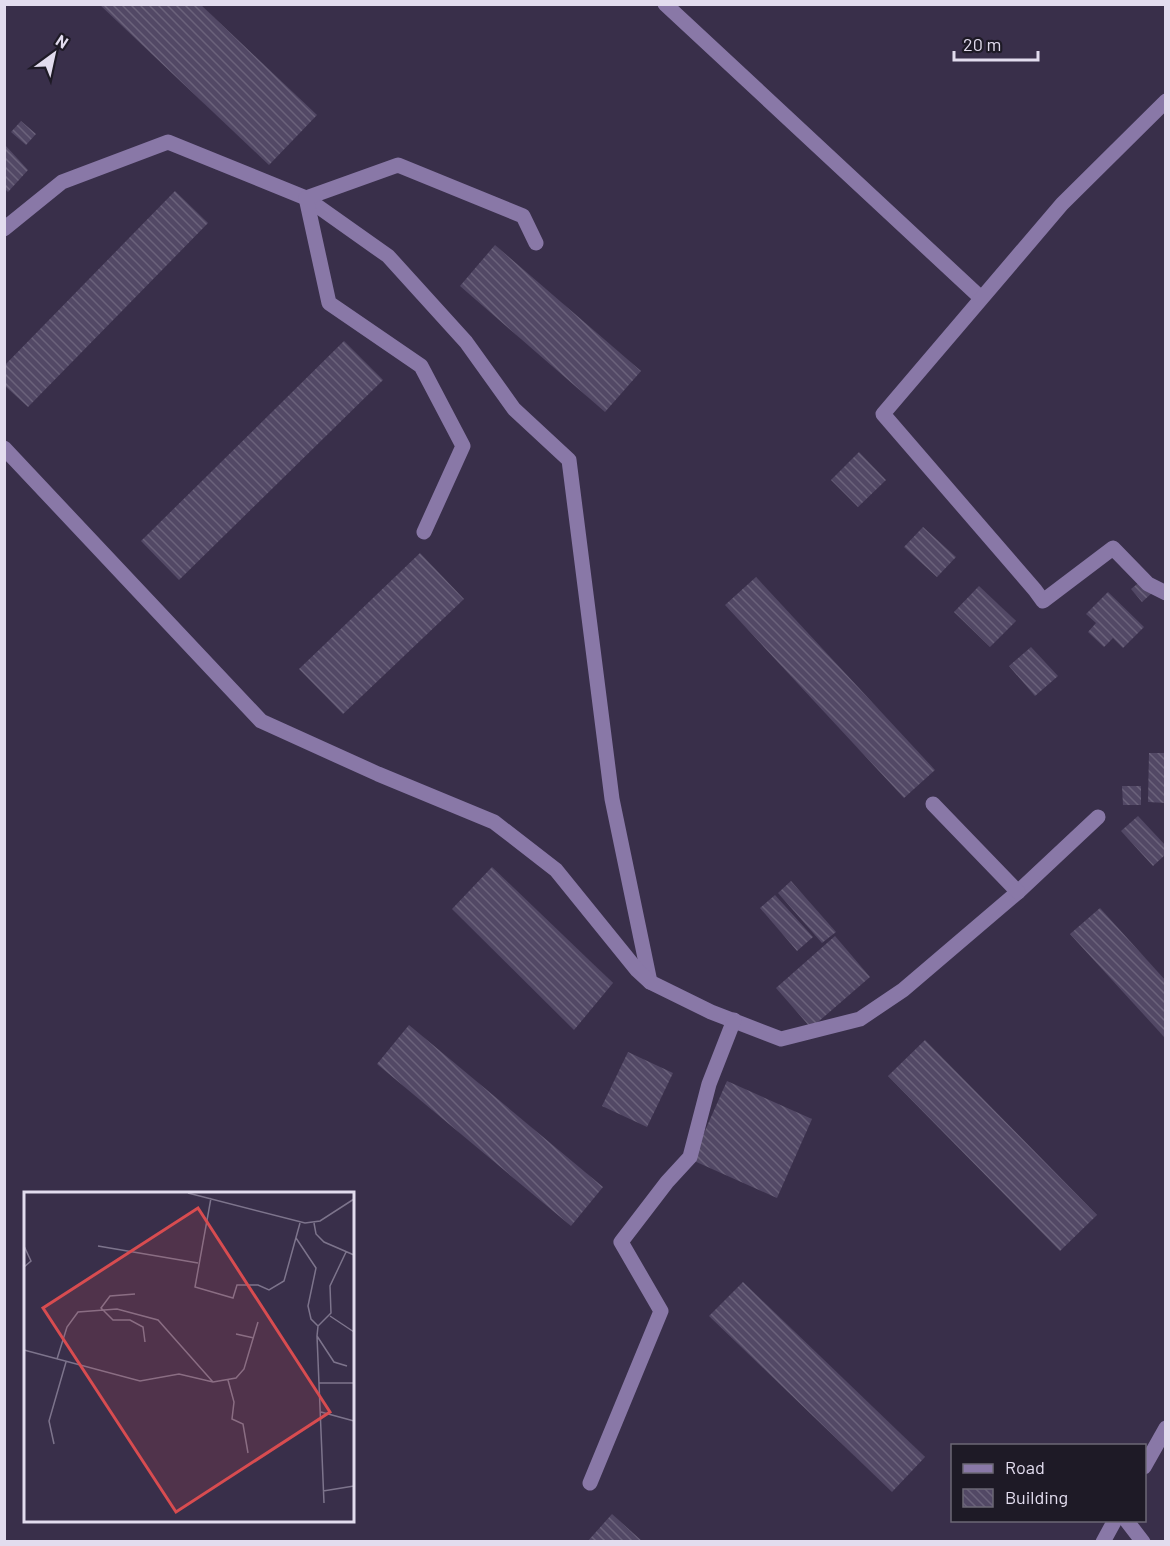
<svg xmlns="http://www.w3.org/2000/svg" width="1170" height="1546" viewBox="0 0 1170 1546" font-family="Barlow,sans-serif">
	<defs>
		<pattern id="building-back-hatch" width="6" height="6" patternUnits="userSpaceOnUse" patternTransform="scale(1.5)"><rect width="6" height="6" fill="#524865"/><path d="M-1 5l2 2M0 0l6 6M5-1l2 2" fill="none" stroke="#6b627b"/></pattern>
	</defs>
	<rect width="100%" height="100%" fill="#392f4a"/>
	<g fill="url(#building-back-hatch)">
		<path d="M99 4H200L317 115 269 165Z"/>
		<path d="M21 121 36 134 26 145 11 132Z"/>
		<path d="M5 145 28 170 8 192 5 189Z"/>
		<path d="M175 191 208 223 28 407 4 385V366Z"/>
		<path d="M495 245 641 371 605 412 460 286Z"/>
		<path d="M344 341 383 380 179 580 141 541Z"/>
		<path d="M859 452 886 480 858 507 831 480Z"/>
		<path d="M923 527 956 557 937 577 904 547Z"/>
		<path d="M420 553 464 599 343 714 299 669Z"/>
		<path d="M756 577 935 770 904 798 725 605Z"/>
		<path d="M1142 580 1153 592 1142 602 1131 589Z"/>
		<path d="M979 586 1016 621 990 647 954 612Z"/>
		<path d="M1108 592 1144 627 1123 648 1113 638 1104 647 1088 632 1096 623 1086 614Z"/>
		<path d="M1031 647 1058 676 1035 696 1009 666Z"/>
		<path d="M1149 753H1166V803L1148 802Z"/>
		<path d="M1122 786H1141V805H1123Z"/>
		<path d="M1138 816 1166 846V854L1153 866 1121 831Z"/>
		<path d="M492 867 613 983 574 1030 452 909Z"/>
		<path d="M791 881 836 932 822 943 778 893Z"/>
		<path d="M775 895 813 937 797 951 760 908Z"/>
		<path d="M1100 908 1166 981V1039L1070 934Z"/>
		<path d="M835 936 870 977 811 1028 776 988Z"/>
		<path d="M409 1025 603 1187 571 1226 377 1064Z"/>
		<path d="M925 1040 1097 1215 1060 1251 888 1076Z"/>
		<path d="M628 1052 673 1073 647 1127 602 1106Z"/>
		<path d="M727 1081 812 1119 777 1198 692 1160Z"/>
		<path d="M743 1282 925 1457 892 1492 709 1316Z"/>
		<path d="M612 1514 643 1542H587Z"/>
	</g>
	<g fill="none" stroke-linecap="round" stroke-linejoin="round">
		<g stroke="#8978a7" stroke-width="15">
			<path d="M665 4 981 298"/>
			<path d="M1166 101 1062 204 883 414 1035 590 1043 601 1113 548 1148 584 1166 593"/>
			<path d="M4 229 62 182 168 142 306 198 388 256 466 342 514 409 569 460 612 799 650 982"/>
			<path d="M4 448 261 721 378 774 494 822 556 870 637 970 650 982 711 1012 781 1039 860 1019 903 990 1018 892 1098 817"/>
			<path d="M424 532 463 446 421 366 329 303 306 198 398 165 523 216 536 243"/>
			<path d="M933 804 1018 892"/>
			<path d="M1144 1467 1166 1428"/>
			<path d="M590 1483 661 1311 621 1242 667 1182 690 1157 709 1084 734 1020"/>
			<path d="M1126 1520 1143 1542"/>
			<path d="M1103 1542 1115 1520"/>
		</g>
	</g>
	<g transform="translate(24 1192)">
		<rect width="330" height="330" fill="#392f4a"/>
		<path fill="none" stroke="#7d748c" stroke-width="1.5" d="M164 1 281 31 296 29 330 7M187 6 171 95 209 106 213 93H234L245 98 260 89 276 31M290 31 292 42 300 50 330 63M272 46 292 76 284 114 287 127 294 134M0 54 7 69 0 75M74 54 174 71M111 102 86 104 77 116 89 128H106L119 135 121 150M306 124 330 140M212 142 230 146M293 144 310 170 323 174M0 158 116 189 155 182 189 190 212 186 220 177 234 130M33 167 43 135 54 120 93 117 134 128 189 190M204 188 210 210 208 227 219 232 224 261M295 191H330M297 220 330 229M30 252 25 229 42 170M299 299 330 294M300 311 293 144 294 134 307 121 306 94 322 60"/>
		<path fill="#d84c50" fill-opacity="0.15" stroke="#d84c50" stroke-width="3" d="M174 16 306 220 152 320 19 116Z"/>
		<rect width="330" height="330" fill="none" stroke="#e2dcee" stroke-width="3"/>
	</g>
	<rect width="1170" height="1546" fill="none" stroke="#e2dcee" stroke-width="12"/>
	<rect x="951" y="1444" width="195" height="78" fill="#1e1a26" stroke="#6c6876" stroke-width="1.5"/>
	<rect x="963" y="1464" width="30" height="9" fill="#8978a7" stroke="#6c6876" stroke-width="1.5"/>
	<text x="1005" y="1474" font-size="18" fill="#e2dcee">Road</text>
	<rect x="963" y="1489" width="30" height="18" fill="url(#building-back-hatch)" stroke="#6c6876" stroke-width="1.5"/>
	<text x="1005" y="1504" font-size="18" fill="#e2dcee">Building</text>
	<g transform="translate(54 54) rotate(33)" stroke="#1e1a26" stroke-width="4.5" paint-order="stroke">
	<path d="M0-4.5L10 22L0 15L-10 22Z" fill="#e2dcee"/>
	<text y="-9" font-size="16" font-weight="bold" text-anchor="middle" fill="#e2dcee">N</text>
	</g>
	<path d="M954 51v9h84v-9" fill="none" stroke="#e2dcee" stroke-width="3"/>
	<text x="963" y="51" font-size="18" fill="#e2dcee" stroke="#1e1a26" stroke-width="4.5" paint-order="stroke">20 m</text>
</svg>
